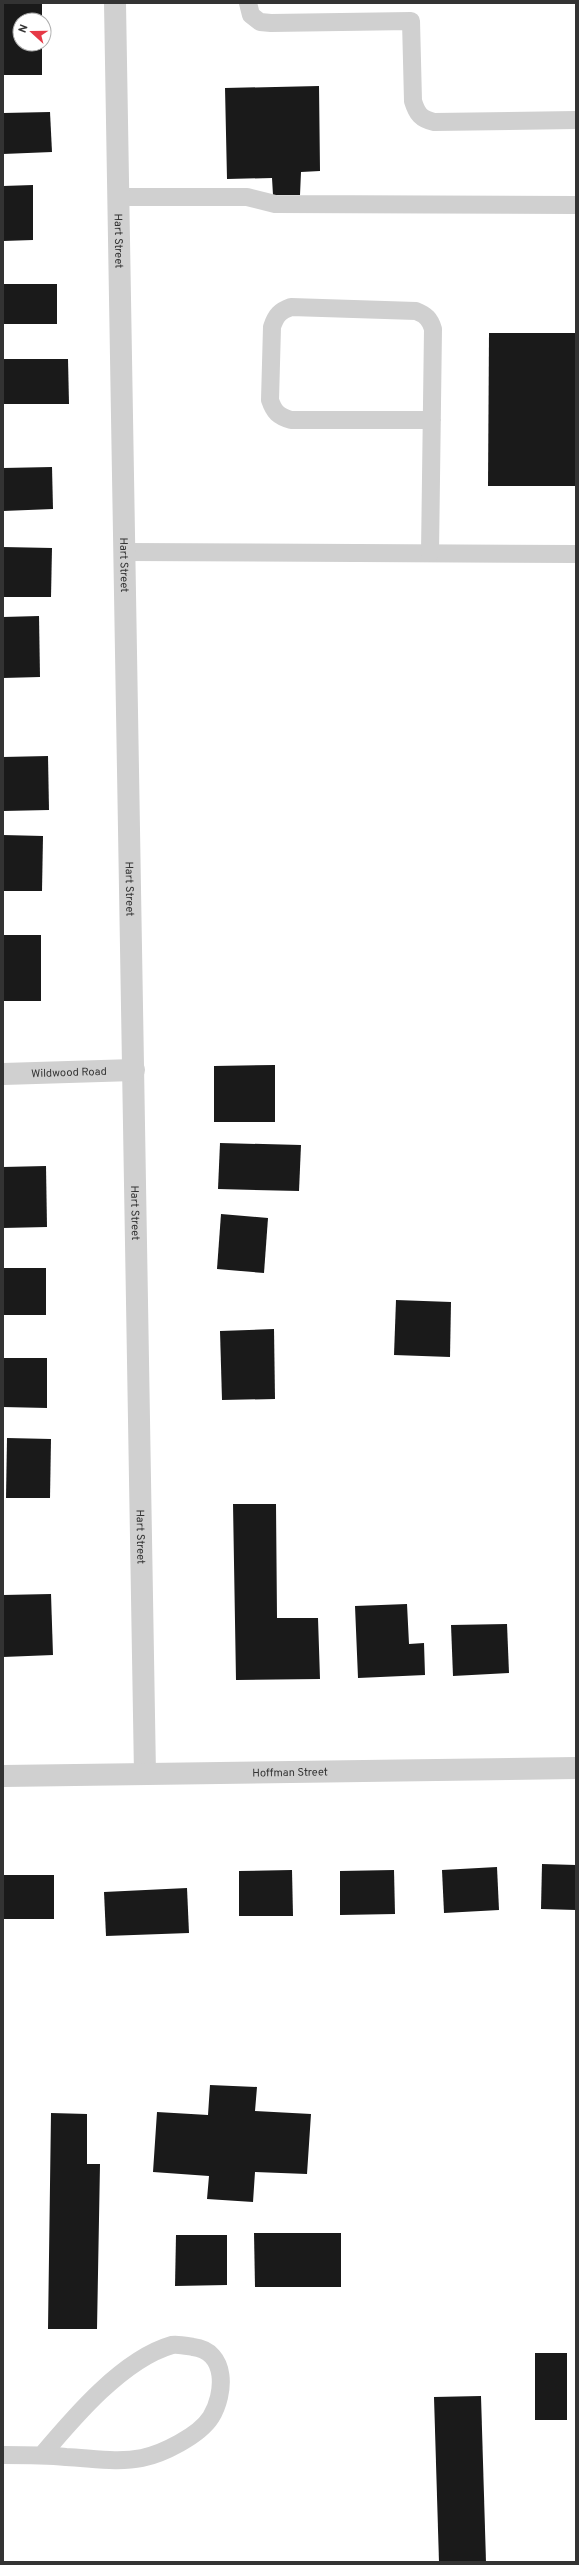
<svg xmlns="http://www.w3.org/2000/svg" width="579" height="2565" viewBox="0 0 579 2565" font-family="Overpass,sans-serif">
	<rect width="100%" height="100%" fill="#fff"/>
	<g fill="#1a1a1a">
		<path d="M42 3V20H20V44H42V75H3V4Z"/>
		<path d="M319 86 320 171 301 172 300 195H273L272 178 227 179 225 88Z"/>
		<path d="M50 112 52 152 3 154V113Z"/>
		<path d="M33 185V240L3 241V186Z"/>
		<rect x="3" y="284" width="54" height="40"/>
		<path d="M489 333H576V486H488Z"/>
		<path d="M3 359H68L69 404H3Z"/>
		<path d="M52 467 53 509 3 511V468Z"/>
		<path d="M3 547 52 548 51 597H3Z"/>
		<path d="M39 616 40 677 3 678V617Z"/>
		<path d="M48 756 49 810 3 811V757Z"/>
		<path d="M3 835 43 836 42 891H3Z"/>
		<rect x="3" y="935" width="38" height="66"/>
		<path d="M275 1065V1122H214V1066Z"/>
		<path d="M220 1143 301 1145 299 1191 218 1189Z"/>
		<path d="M46 1166 47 1227 3 1228V1167Z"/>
		<path d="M221 1214 268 1218 264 1273 217 1269Z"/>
		<rect x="3" y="1268" width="43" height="47"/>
		<path d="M396 1300 451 1302 450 1357 394 1355Z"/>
		<path d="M274 1329 275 1399 222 1400 220 1331Z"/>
		<path d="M3 1358H47V1408L3 1407Z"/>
		<path d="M7 1438 51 1439 50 1498H6Z"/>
		<path d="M233 1504H276L277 1618H318L320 1679 236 1680Z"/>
		<path d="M51 1594 53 1655 3 1657V1595Z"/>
		<path d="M407 1604 409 1644 424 1643 425 1675 358 1678 355 1606Z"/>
		<path d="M507 1624 509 1673 453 1676 451 1625Z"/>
		<path d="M542 1864 576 1865V1910L541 1909Z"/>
		<path d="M497 1867 499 1910 444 1913 442 1870Z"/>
		<path d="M292 1870 293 1916H239V1871Z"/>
		<path d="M394 1870 395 1914 340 1915V1871Z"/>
		<rect x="3" y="1875" width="51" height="44"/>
		<path d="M187 1888 189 1933 106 1936 104 1892Z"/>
		<path d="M210 2085 257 2087 255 2111 311 2114 307 2174 255 2172 253 2202 207 2199 209 2176 153 2172 157 2112 208 2115Z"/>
		<path d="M51 2113 87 2114V2164H100L97 2329H48Z"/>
		<path d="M254 2233H341V2287H255Z"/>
		<path d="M176 2235H227V2285L175 2286Z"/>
		<rect x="535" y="2353" width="32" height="67"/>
		<path d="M481 2396 486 2562H439L434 2397Z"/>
	</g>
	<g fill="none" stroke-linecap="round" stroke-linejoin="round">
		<g stroke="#d0d0d0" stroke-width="18">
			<path d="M248 3 251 15 260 22 271 23 411 21 413 101C417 114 421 119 434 122L576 120"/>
			<path d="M118 197H247L275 204 576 205"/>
			<path d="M125 552 576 554"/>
			<path d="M430 553 433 329C430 319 426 315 416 311L291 307C280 311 276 315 272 327L270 400C274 412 278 416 291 420H432"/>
			<path d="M3 2455C24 2455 45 2455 66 2457 91 2458 117 2463 142 2458 162 2454 199 2436 211 2417 225 2394 228 2351 193 2347 187 2346 178 2344 172 2345 123 2359 74 2417 42 2455"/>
		</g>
		<g stroke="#d0d0d0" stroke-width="22">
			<path id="s1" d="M115 3 145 1774"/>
			<path id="s2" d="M3 1074 134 1070"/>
			<path id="s3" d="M3 1776 576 1768"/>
		</g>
	</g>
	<g text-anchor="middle" stroke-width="4" stroke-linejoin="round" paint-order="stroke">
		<g font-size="11" fill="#333" stroke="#fff">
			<text dy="4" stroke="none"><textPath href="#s1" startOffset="238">Hart Street</textPath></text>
			<text dy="4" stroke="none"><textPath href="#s1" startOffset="562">Hart Street</textPath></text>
			<text dy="4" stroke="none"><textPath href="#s1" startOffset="886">Hart Street</textPath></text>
			<text dy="4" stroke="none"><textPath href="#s2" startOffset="66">Wildwood Road</textPath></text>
			<text dy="4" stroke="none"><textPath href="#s1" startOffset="1210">Hart Street</textPath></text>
			<text dy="4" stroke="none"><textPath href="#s1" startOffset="1534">Hart Street</textPath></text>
			<text dy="4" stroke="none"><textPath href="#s3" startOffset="287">Hoffman Street</textPath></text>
		</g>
	</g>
	<rect width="579" height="2565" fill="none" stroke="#333333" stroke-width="8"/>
	<g transform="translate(32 32) rotate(291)"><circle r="19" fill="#ffffff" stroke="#adadad"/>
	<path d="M0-3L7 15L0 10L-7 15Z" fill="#e63946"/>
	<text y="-6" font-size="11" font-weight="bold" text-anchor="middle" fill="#333333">N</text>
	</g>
</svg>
